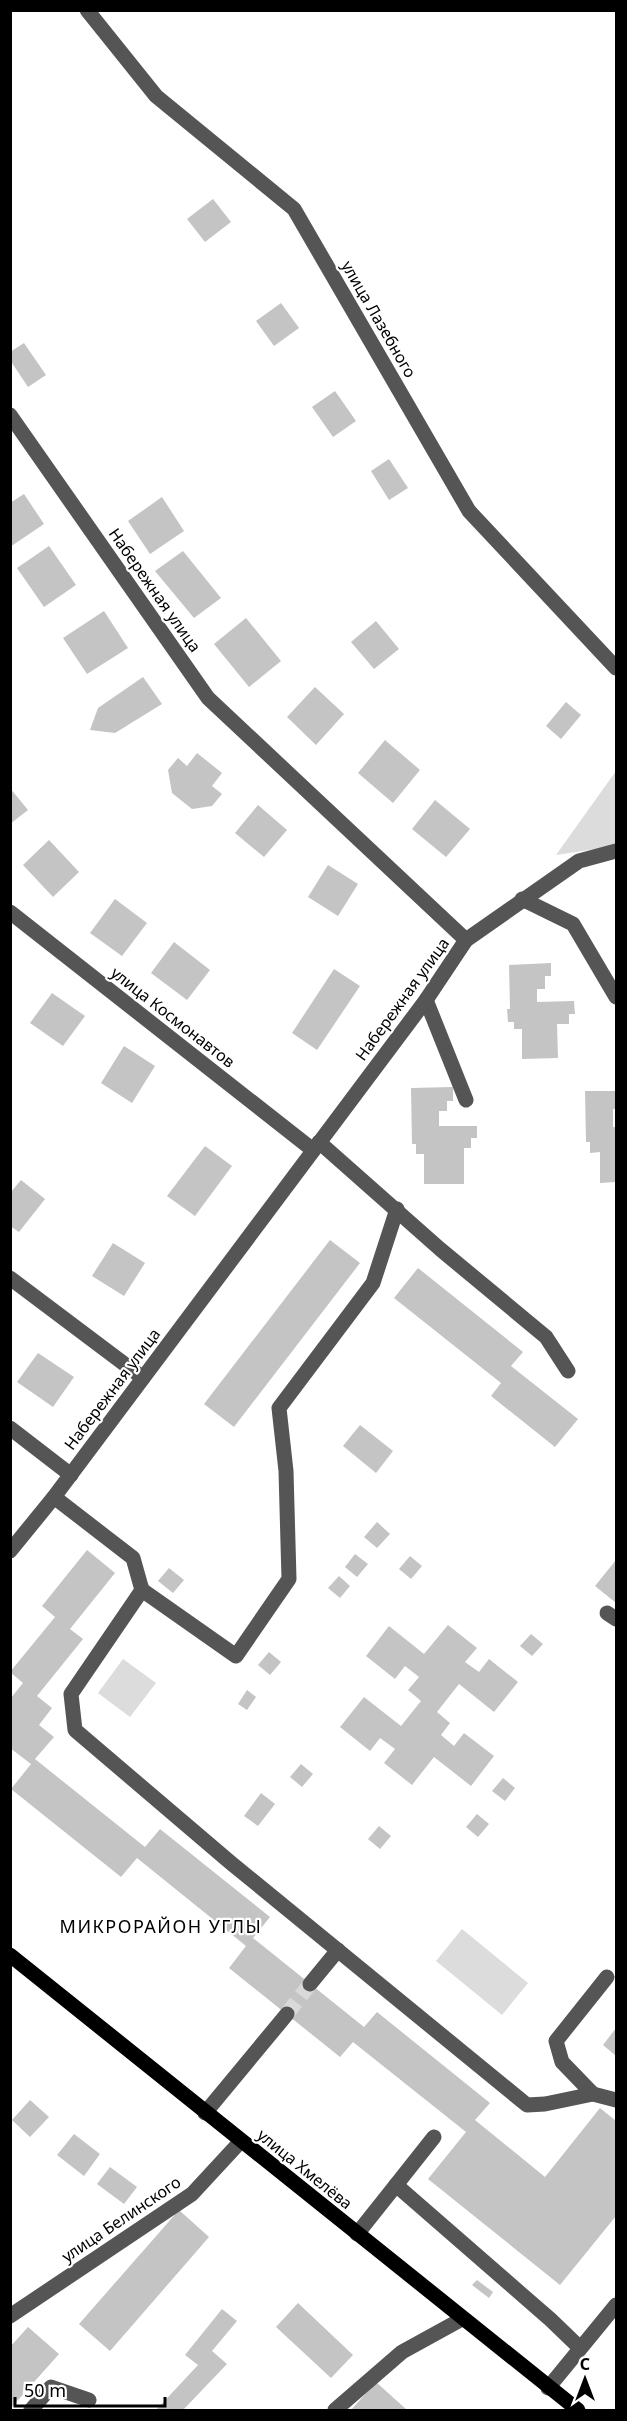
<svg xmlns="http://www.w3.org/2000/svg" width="627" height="2421" viewBox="0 0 627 2421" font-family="'Noto Sans',sans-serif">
	<rect width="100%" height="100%" fill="#fff"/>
	<g fill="#dcdcdc">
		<path d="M616 771V846L556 855Z"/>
		<path d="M123 1659 156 1683 130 1717 98 1693Z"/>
		<path d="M462 1929 528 1983 502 2015 436 1961Z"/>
	</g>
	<g fill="#c4c4c4">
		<path d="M213 199 231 222 205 242 187 219Z"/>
		<path d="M281 303 299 328 274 346 256 321Z"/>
		<path d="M24 343 46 375 28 387 10 360V352Z"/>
		<path d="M335 391 356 421 333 437 312 407Z"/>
		<path d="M389 459 408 488 389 500 371 471Z"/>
		<path d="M24 494 44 524 10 547V503Z"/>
		<path d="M162 497 184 531 150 554 128 521Z"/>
		<path d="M49 546 76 585 44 607 17 568Z"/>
		<path d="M183 551 221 598 194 618 155 571Z"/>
		<path d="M104 611 128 648 87 674 63 638Z"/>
		<path d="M246 618 281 661 249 687 214 644Z"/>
		<path d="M376 621 399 649 374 669 351 642Z"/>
		<path d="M143 677 162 704 115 733 90 730 98 708Z"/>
		<path d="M315 687 344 714 316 745 287 717Z"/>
		<path d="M566 702 581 715 561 739 546 726Z"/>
		<path d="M385 740 420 770 393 803 358 773Z"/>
		<path d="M197 753 222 773 212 786 222 794 212 806 192 809 172 793 168 770 178 758 187 766Z"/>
		<path d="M10 788 28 810 10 824Z"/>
		<path d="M435 800 470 829 446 857 412 829Z"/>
		<path d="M258 805 287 830 264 857 235 833Z"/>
		<path d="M49 840 79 872 53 897 23 865Z"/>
		<path d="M328 865 358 884 338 916 308 897Z"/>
		<path d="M115 899 147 923 122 956 90 933Z"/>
		<path d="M174 942 210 970 187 1000 151 973Z"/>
		<path d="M551 963V976H545V989H537V1002L574 1001 575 1014H569V1024H557L558 1058 522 1059V1029H514V1022H508L507 1009H510L509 965Z"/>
		<path d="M334 969 360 986 317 1050 292 1033Z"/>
		<path d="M52 993 85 1016 63 1046 30 1023Z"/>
		<path d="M124 1046 155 1066 132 1103 101 1083Z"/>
		<path d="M453 1087V1101H447V1111H439V1126H477V1138H471V1148H464V1184H424V1154H416V1144H412L411 1088Z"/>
		<path d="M585 1091H616V1109H613V1127H616V1182L600 1183V1152L590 1153V1142H586Z"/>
		<path d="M205 1146 232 1166 195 1216 167 1196Z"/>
		<path d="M21 1180 45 1199 19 1232 10 1226V1193Z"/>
		<path d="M330 1240 360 1263 234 1427 204 1404Z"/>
		<path d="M113 1243 145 1263 124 1296 92 1276Z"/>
		<path d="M418 1268 523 1352 511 1366 578 1419 555 1447 491 1396 501 1383 394 1298Z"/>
		<path d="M38 1353 74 1377 53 1407 17 1382Z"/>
		<path d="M360 1425 393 1451 376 1473 343 1446Z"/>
		<path d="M377 1522 390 1534 377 1548 364 1537Z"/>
		<path d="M87 1550 115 1573 70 1629 83 1639 37 1696 52 1708 39 1725 54 1737 35 1759 145 1847 160 1829 270 1917 253 1938 364 2027 377 2012 490 2103 475 2120 545 2177 600 2108 616 2121V2216L560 2285 428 2179 466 2132 353 2042 340 2057 229 1968 246 1946 137 1858 121 1877 11 1789 31 1764 10 1748V1699L23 1683 10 1672 55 1617 42 1606Z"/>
		<path d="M355 1554 368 1564 357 1577 345 1567Z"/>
		<path d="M410 1556 422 1566 411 1579 399 1569Z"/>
		<path d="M616 1560V1603L595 1586Z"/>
		<path d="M169 1568 184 1580 173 1593 158 1581Z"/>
		<path d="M339 1576 350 1586 340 1598 328 1588Z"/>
		<path d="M448 1625 477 1648 465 1662 479 1672 489 1659 518 1682 494 1712 459 1684 437 1712 450 1723 441 1735 454 1746 464 1733 494 1756 471 1786 434 1757 412 1785 384 1763 395 1749 380 1738 370 1751 340 1727 364 1697 401 1726 421 1701 408 1690 419 1677 405 1666 395 1679 366 1656 389 1626 424 1654Z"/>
		<path d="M531 1634 543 1644 532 1656 520 1646Z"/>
		<path d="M269 1652 281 1662 270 1675 258 1665Z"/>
		<path d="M247 1690 256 1697 247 1710 238 1704Z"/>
		<path d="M301 1764 313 1774 302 1787 290 1777Z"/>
		<path d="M503 1778 515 1788 505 1801 492 1791Z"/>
		<path d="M261 1793 275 1804 258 1826 244 1816Z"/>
		<path d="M477 1814 489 1824 478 1837 466 1827Z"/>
		<path d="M379 1826 391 1836 380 1849 368 1839Z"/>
		<path d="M616 2028V2056L603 2045Z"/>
		<path d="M30 2100 49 2117 30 2137 12 2120Z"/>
		<path d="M74 2134 100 2154 84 2176 57 2155Z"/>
		<path d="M110 2167 137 2187 124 2204 97 2184Z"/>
		<path d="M179 2210 209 2237 110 2351 79 2324Z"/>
		<path d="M477 2280 493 2292 489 2298 472 2285Z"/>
		<path d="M298 2303 353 2355 331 2378 276 2327Z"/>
		<path d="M222 2309 237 2321 212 2351 227 2364 183 2410H156L198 2365 185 2355Z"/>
		<path d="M28 2327 59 2354 10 2409V2347Z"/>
		<path d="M376 2382 407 2410H351Z"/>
	</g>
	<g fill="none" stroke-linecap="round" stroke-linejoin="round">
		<path stroke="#d9d9d9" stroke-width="15" stroke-dasharray="15 8" stroke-linecap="butt" d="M287 2014 310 1984"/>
		<g stroke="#555" stroke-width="15">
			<path d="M87 10 156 96 294 209 469 511 616 668"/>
			<path d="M10 415 208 698 466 940"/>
			<path d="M522 899 573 924 616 997"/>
			<path d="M10 912 313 1150"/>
			<path d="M426 1000 466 1100"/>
			<path d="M319 1142 440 1249 546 1337 568 1371"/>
			<path d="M397 1209 373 1283 279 1408 286 1471 289 1579 236 1656 142 1590 71 1694 75 1730 231 1863 527 2105 545 2104 593 2094 616 2100"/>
			<path d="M10 1278 143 1378"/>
			<path d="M10 1428 71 1475"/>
			<path d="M54 1497 133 1558 142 1590"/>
			<path d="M10 1551 54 1497 426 1000 466 940 579 861 616 851"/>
			<path d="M607 1613 616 1619"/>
			<path d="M310 1984 338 1950"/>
			<path d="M593 2094 562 2062 556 2041 607 1977"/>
			<path d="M205 2113 287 2014"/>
			<path d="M396 2185 434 2137"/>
			<path d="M357 2234 396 2185 551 2320 580 2348"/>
			<path d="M10 2316 192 2194 241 2141"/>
			<path d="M548 2388 616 2305"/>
			<path d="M31 2410 51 2387 89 2400"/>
			<path d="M335 2410 402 2352 462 2319"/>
		</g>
		<path stroke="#000" stroke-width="15" d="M10 1955 578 2410"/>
	</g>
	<g text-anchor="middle" stroke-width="4.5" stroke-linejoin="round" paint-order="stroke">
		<g font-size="16" fill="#000" stroke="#fff">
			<text transform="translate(379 319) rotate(60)" y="6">улица Лазебного</text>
			<text transform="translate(155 590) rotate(55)" y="6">Набережная улица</text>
			<text transform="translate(402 999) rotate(-54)" y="6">Набережная улица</text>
			<text transform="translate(173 1017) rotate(38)" y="6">улица Космонавтов</text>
			<text transform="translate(112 1389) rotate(-53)" y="6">Набережная улица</text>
			<text transform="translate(305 2169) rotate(39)" y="6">улица Хмелёва</text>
			<text transform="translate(121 2219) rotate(-34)" y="6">улица Белинского</text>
		</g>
		<g font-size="18" letter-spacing="1.5" fill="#000" stroke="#fff">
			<text x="161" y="1933">МИКРОРАЙОН УГЛЫ</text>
		</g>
	</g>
	<rect width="627" height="2421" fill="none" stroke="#000000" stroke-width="24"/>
	<g transform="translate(585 2379)" stroke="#ffffff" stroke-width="4.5" paint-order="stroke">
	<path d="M0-4.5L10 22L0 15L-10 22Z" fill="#000000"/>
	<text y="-9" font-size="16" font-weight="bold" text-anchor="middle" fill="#000000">С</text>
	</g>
	<path d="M15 2397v9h150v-9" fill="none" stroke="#000000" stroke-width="3"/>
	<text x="24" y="2397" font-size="18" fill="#000000" stroke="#ffffff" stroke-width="4.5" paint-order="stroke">50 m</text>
</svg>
